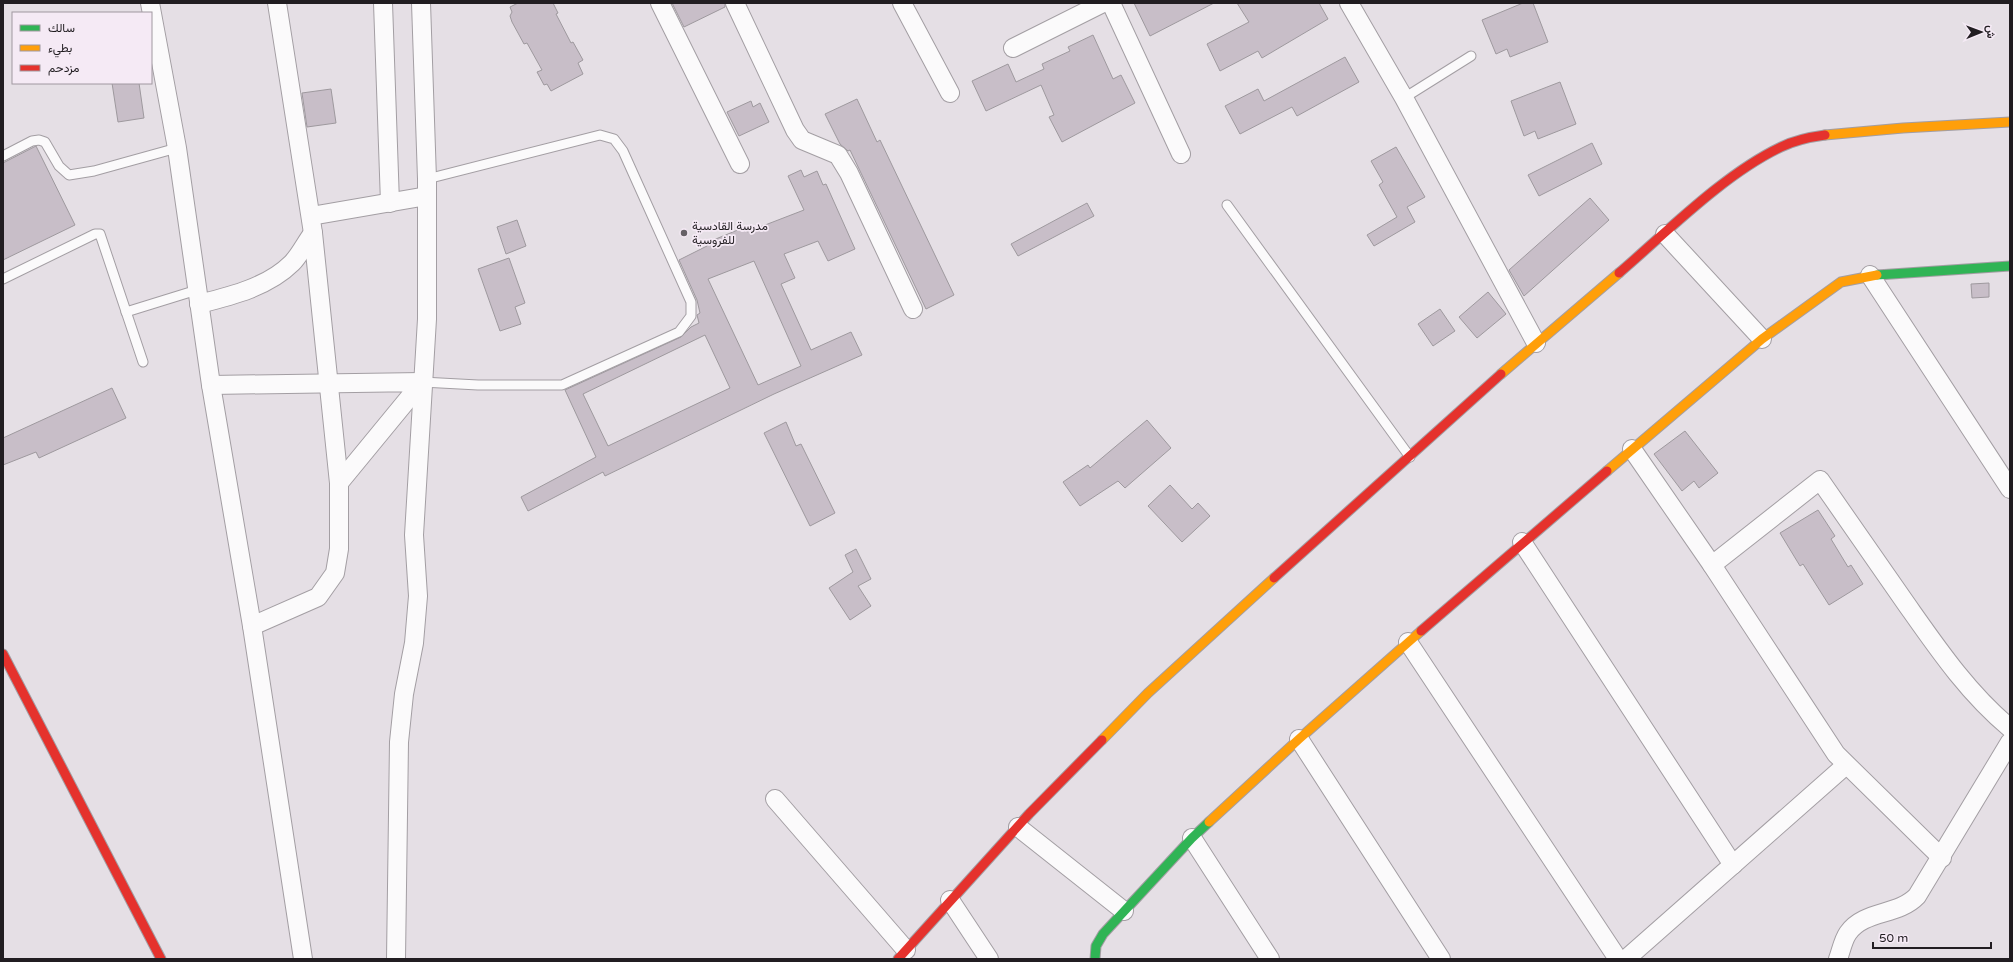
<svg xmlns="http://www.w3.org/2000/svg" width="2013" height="962" viewBox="0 0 2013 962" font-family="'Varela Round',Vazirmatn,sans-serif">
	<rect width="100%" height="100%" fill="#e5dfe5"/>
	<g fill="#c8bec8" stroke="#9e999e" fill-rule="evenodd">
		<path d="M518 3H553L558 13 556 14 571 43 573 42 583 60 578 63 583 74 551 91 547 84 544 85 537 72 542 70 527 43 524 44 512 22 510 16 512 12 510 7Z"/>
		<path d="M672 3H725V7L684 27Z"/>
		<path d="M1134 3H1214L1150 36Z"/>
		<path d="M1237 3H1319L1328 19 1262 58 1258 51 1220 71 1207 44 1249 22Z"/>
		<path d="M1523 3H1533L1548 42 1510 57 1507 49 1496 54 1482 20Z"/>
		<path d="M1093 35 1113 79 1121 75 1135 103 1062 142 1049 117 1054 115 1041 85 986 111 972 81 1008 64 1016 82 1044 69 1042 64 1070 51 1068 47Z"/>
		<path d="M1345 57 1359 82 1297 116 1292 107 1240 134 1225 106 1258 89 1264 101Z"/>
		<path d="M1560 82 1576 124 1538 139 1535 131 1524 136 1511 101Z"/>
		<path d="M112 83H139L144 118 118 122Z"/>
		<path d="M331 89 336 123 307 127 302 93Z"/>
		<path d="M857 99 877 142 880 140 954 295 926 309 850 150 848 151 840 144 825 114Z"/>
		<path d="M751 101 753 107 760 103 769 122 739 136 727 112Z"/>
		<path d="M1592 143 1602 164 1539 196 1528 175Z"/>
		<path d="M36 146 75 225 3 260V163Z"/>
		<path d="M1396 147 1425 197 1407 207 1415 222 1374 246 1367 235 1397 217 1379 185 1383 182 1371 161Z"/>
		<path d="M801 170 804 177 817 171 823 185 826 184 855 249 828 261 818 241 784 254 795 278 781 284 811 350 851 332 862 355 774 394 605 476 603 472 528 511 521 497 596 457 565 390 681 337 691 327 699 323 697 315 700 313 697 300 679 260 707 246 706 243 745 227 747 232 804 210 788 176ZM754 261 801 366 758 385 708 279ZM705 335 730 388 608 446 583 394Z"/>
		<path d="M1590 198 1609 220 1524 296 1509 270Z"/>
		<path d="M1087 203 1094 216 1018 256 1011 244Z"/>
		<path d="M517 220 526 246 506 254 497 227Z"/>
		<path d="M509 258 525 303 515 307 521 324 500 331 478 269Z"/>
		<path d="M1989 283V297L1972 298 1971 284Z"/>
		<path d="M1488 292 1506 314 1477 338 1459 317Z"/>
		<path d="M1440 309 1455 331 1433 346 1418 324Z"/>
		<path d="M112 388 126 418 39 458 36 452 3 465V438Z"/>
		<path d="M1147 420 1171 448 1125 488 1118 481 1080 506 1063 482 1088 465 1090 468Z"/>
		<path d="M786 422 796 446 801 444 835 513 810 526 764 433Z"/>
		<path d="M1685 431 1718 473 1699 488 1694 481 1682 491 1654 454Z"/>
		<path d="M1170 485 1192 509 1198 503 1210 516 1182 542 1148 506Z"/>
		<path d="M1818 510 1835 536 1831 539 1848 567 1851 565 1863 584 1829 605 1803 564 1800 566 1780 533Z"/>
		<path d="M856 549 871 579 858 586 871 606 850 620 829 588 853 572 845 555Z"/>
	</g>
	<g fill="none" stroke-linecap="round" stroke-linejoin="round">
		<defs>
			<g id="lane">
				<path d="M1404 98 1471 56"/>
				<path d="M3 156 32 141 39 140 45 142 59 166 69 175 94 171 177 148"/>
				<path d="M1227 205 1410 457"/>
				<path d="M3 279 95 234H100L143 362"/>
				<path d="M126 312 197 290"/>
				<path d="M422 382 478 385H562L679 332 691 316V302L623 151 614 139 600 135 427 179"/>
			</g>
			<g id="street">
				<path d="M150 3 177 148 211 385 252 626 303 959"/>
				<path d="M383 3 390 203"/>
				<path d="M660 3 740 164"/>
				<path d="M735 3 795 130 802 140 838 155 849 173 913 309"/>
				<path d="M902 3 950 93"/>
				<path d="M1111 3 1181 154"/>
				<path d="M1349 3 1404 98 1536 343"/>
				<path d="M1013 48 1103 3"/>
				<path d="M311 216 427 196"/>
				<path d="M1665 234 1762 339"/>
				<path d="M1870 275 2010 489"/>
				<path d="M199 304C231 296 268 287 292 263 300 255 306 242 313 233"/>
				<path d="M211 385 422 382 339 483"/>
				<path d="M1632 449 1712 565 1836 754 1942 858"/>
				<path d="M1522 542 1733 865"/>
				<path d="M1712 565 1820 480C1849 521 1878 563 1907 605 1938 649 1968 693 2010 728"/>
				<path d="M252 626 318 597 335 573 339 549V483L313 233 277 3"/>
				<path d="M1408 642 1618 959"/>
				<path d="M1299 739 1441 959"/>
				<path d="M775 799 906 950"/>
				<path d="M1018 827 1124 911"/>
				<path d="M1192 838 1270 959"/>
				<path d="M950 900 989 959"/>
				<path d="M396 959 399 742 404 694 414 643 418 596 414 535 427 319V179L421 3"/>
				<path d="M1626 959 1846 765"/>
				<path d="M1838 959C1841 951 1843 940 1848 933 1864 910 1898 916 1917 896L2010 742"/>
			</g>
			<g id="fast">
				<path d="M1877 275 2010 266"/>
				<path d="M1095 959 1096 946 1103 934 1192 838 1209 822"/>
			</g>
			<g id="slow">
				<path d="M1825 135 1903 128 2010 122"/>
				<path d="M1501 374 1619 273"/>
				<path d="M1607 471 1762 339 1841 282 1877 275"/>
				<path d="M1102 740 1148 693 1274 578"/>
				<path d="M1209 822 1299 739 1421 631"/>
			</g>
			<g id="jam">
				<path d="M1619 273C1667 232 1724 174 1781 147 1795 140 1810 137 1825 135"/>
				<path d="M1274 578 1501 374"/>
				<path d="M1421 631 1607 471"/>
				<path d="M3 654 161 959"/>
				<path d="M898 959 1029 814 1102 740"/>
			</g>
		</defs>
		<use href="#lane" stroke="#a39ea3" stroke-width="11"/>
		<use href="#street" stroke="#a39ea3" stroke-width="20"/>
		<use href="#fast" stroke="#a39ea3" stroke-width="11"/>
		<use href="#slow" stroke="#a39ea3" stroke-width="11"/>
		<use href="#jam" stroke="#a39ea3" stroke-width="11"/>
		<use href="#lane" stroke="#fbfafb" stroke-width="9"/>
		<use href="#street" stroke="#fbfafb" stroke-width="18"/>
		<use href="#fast" stroke="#30b455" stroke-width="9"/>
		<use href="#slow" stroke="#ff9f0a" stroke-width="9"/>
		<use href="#jam" stroke="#e5322d" stroke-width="9"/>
	</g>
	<circle fill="#666166" stroke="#f5eaf5" stroke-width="1.5" cx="684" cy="233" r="4"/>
	<g text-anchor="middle" stroke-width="3.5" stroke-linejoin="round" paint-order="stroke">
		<g font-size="12" fill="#211d21" stroke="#f5eaf5" text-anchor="start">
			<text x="692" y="230">مدرسة القادسية<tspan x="692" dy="14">للفروسية</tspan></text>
		</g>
	</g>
	<rect width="2013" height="962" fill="none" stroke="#211d21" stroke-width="8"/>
	<rect x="12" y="12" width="140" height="72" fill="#f5eaf5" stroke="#a098a0"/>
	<rect x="20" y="25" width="20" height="6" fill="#30b455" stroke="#a098a0"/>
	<text x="48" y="32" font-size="12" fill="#211d21">سالك</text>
	<rect x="20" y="45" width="20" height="6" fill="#ff9f0a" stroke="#a098a0"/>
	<text x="48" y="52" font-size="12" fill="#211d21">بطيء</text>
	<rect x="20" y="65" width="20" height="6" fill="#e5322d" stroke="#a098a0"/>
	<text x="48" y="72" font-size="12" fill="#211d21">مزدحم</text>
	<g transform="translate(1981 32) rotate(89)" stroke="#f5eaf5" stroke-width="3" paint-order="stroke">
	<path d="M0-3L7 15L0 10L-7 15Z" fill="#211d21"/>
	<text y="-6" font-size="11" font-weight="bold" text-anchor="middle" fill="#211d21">ش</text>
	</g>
	<path d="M1873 942v6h118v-6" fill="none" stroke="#211d21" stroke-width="2"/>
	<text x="1879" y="942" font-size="12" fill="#211d21" stroke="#f5eaf5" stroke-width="3" paint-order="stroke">50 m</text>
</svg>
